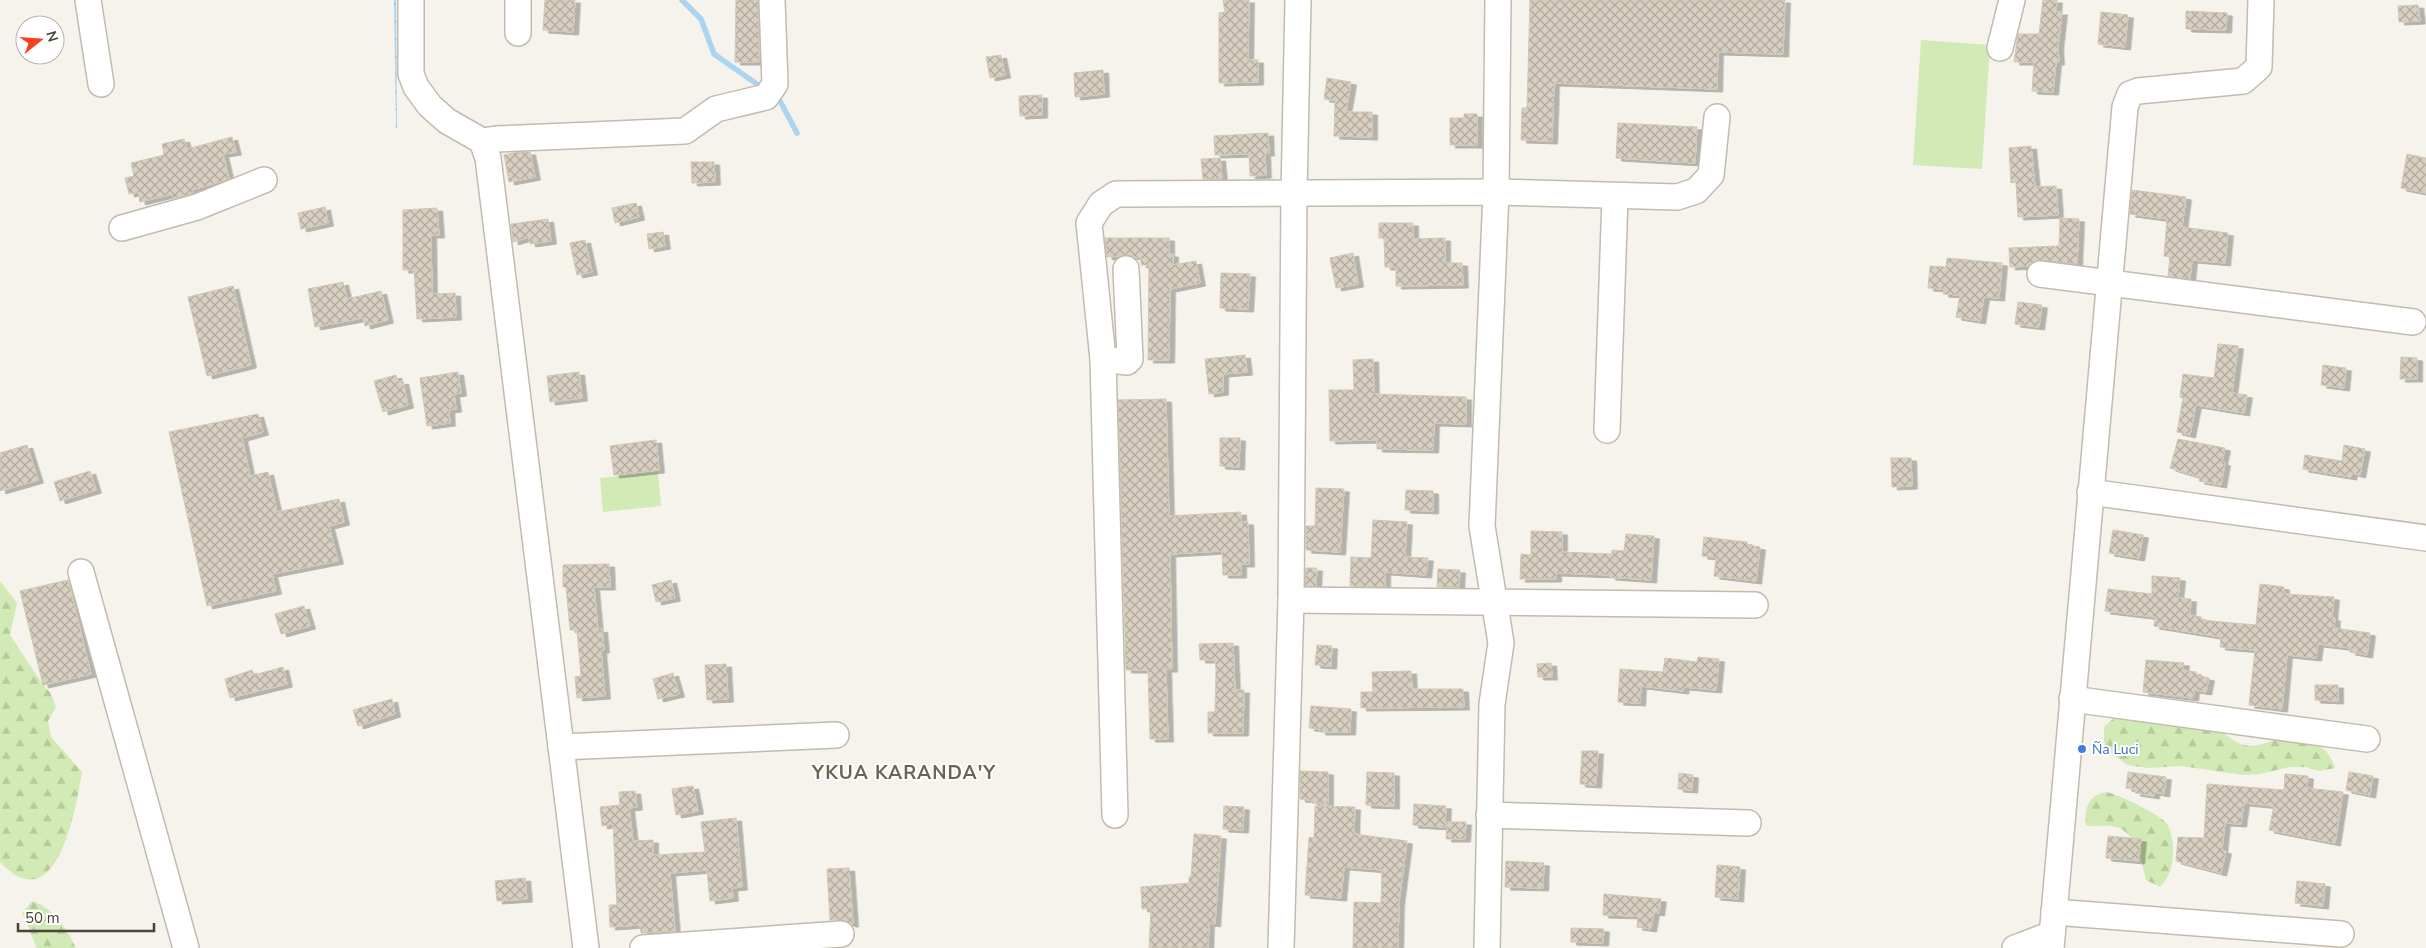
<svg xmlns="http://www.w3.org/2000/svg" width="2426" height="948" viewBox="0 0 2426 948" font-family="'Nunito Sans',sans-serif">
	<defs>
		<pattern id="forest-firs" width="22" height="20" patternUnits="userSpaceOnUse" patternTransform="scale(1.25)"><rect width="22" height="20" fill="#d2eab5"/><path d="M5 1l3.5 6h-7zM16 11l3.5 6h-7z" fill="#b6ca9c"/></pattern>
		<pattern id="water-ripples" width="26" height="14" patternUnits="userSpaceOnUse" patternTransform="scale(1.25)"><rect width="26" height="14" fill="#a9d4f2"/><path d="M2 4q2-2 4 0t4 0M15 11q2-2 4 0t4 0" fill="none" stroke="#8caec5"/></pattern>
		<pattern id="building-cross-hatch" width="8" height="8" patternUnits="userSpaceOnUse" patternTransform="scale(1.25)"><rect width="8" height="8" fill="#d8cfc1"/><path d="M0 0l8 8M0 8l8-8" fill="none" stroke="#b1aa9e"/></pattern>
		<filter id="shadow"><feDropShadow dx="5.5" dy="3" stdDeviation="0" flood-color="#0004"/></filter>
	</defs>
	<rect width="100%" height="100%" fill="#f6f3ec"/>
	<g fill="url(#forest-firs)">
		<path d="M0 581 17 603 10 635 43 685 50 692 56 707 48 721 51 737 82 772C76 808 57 923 0 862Z"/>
		<path d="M2130 714C2147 716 2194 717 2207 723 2218 728 2228 738 2239 743 2253 750 2263 743 2276 740 2302 734 2327 742 2335 768L2319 771 2305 767H2289L2260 774 2244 775 2181 766 2148 768 2127 765 2113 754 2104 742V727L2115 717Z"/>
		<path d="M2106 792C2116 793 2163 816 2167 824 2177 841 2175 874 2160 887L2146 880C2141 860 2137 828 2110 826 2101 825 2095 828 2086 825 2084 809 2088 795 2106 792Z"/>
		<path d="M32 901C54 908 66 928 76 948H37L22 913Z"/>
	</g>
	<g fill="#d2eab5">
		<path d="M1921 40 1990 45 1982 169 1913 165Z"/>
		<path d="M658 472 661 506 603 512 600 478Z"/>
	</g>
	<path fill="url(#water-ripples)" d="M394 0H396L397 128H396Z"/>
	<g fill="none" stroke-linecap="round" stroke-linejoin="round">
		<g stroke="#a9d4f2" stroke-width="5.5">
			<path d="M682 0 701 19 714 54 764 89"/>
			<path d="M774 95 779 99 797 133"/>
		</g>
	</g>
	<g fill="url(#building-cross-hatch)" stroke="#d3c7b4" filter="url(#shadow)">
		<path d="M545 0H575L573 32 543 30Z"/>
		<path d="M736 0H758L759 62H735Z"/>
		<path d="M1223 0H1249L1248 60H1258V82L1219 83V13L1225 12Z"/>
		<path d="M1530 0H1785L1783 54 1718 52 1717 89 1554 83 1552 141 1521 140 1522 108H1527Z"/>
		<path d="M2043 0H2057L2056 12H2062L2058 47 2059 62H2056L2053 92 2032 91 2034 62H2014L2018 34H2039Z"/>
		<path d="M2418 5 2420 21 2399 22 2398 6Z"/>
		<path d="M2186 11 2227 13 2226 30 2186 29Z"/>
		<path d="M2101 12 2128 15 2125 47 2098 44Z"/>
		<path d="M1001 55 1005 75 990 78 986 57Z"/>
		<path d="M1103 70 1104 94 1075 97 1074 73Z"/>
		<path d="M1327 78 1351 82 1346 112H1372V137L1334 136 1335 100 1324 99Z"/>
		<path d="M1042 95V115L1020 116 1019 96Z"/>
		<path d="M1464 114H1477V145H1450V118H1464Z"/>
		<path d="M1618 123 1697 127 1695 163 1616 158Z"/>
		<path d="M1268 133 1269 153H1265L1266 175 1250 176 1249 154 1215 155 1214 136Z"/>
		<path d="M232 137 236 152 223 154 229 179 192 190 193 193 173 199 172 194 140 202 138 192 129 194 125 178 134 176 131 163 164 155 162 144 184 139 187 149Z"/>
		<path d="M2031 146 2035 187 2056 186 2058 215 2018 217 2016 182 2011 183 2009 148Z"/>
		<path d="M519 152H530L535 177 509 182 504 155Z"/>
		<path d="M2407 154 2426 158V193L2401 188Z"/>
		<path d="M1220 158 1222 179H1203L1201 159Z"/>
		<path d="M691 162H714L715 182 692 183Z"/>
		<path d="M2132 190 2186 197 2182 227 2228 233 2225 263 2192 260 2190 279 2168 276 2170 257 2164 256 2167 219 2130 214Z"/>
		<path d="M636 203 639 217 615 223 612 208Z"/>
		<path d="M325 207 328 223 301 229 298 213Z"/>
		<path d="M437 208 439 235H431L432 294 455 293 456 317 417 319 414 270H403V210Z"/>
		<path d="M2060 218 2079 219 2077 264 2041 260 2034 261 2028 266 2010 267 2009 248 2059 246Z"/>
		<path d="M548 219 551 241 530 244 529 237 513 242 511 224Z"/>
		<path d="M1379 223H1413V239L1445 238V263H1462L1463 285 1396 286V267H1385L1384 238H1379Z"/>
		<path d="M663 232 665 246 649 249 647 234Z"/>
		<path d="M1105 238H1169V254H1173V265L1196 261 1200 283 1170 289 1169 360H1148L1149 265H1141V258L1126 255 1107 257Z"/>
		<path d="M585 240 592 272 577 275 570 243Z"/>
		<path d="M1353 253 1358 284 1336 288 1330 258Z"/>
		<path d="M1947 258 2002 263 1999 298 1984 297 1980 321 1956 317 1960 295 1943 294 1944 289 1928 288 1930 266 1946 267Z"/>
		<path d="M1221 273 1250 274 1248 309 1220 308Z"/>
		<path d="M343 282 347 299 381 291 388 320 365 326 363 318 315 327 308 289Z"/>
		<path d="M233 286 251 365 207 376 188 297Z"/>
		<path d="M2018 302 2042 305 2039 327 2015 324Z"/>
		<path d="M2218 344 2238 346 2232 393 2247 395 2244 413 2196 405 2190 435 2177 432 2183 398 2180 397 2183 374 2214 378Z"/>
		<path d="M1245 355 1247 372 1223 374V392L1209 394 1205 359Z"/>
		<path d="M2401 357 2417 358V379H2400Z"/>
		<path d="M1373 359 1374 394 1466 397V424L1434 423 1433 450 1377 449V440L1330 441 1329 390H1354L1353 360Z"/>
		<path d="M2323 365 2346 368 2344 388 2321 385Z"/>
		<path d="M458 372 461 393 454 394 456 409 449 410 450 423 427 426 420 378Z"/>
		<path d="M579 372 582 398 550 402 547 376Z"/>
		<path d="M396 375 398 382 403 381 408 405 383 412 374 381Z"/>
		<path d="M1166 399 1169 516 1241 512V522H1248L1249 564H1241V575H1223L1222 551 1170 554 1172 669H1166L1168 739H1150L1148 670H1126L1118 400Z"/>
		<path d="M258 414 263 432 242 438 250 476 268 472 277 512 339 499 344 522 329 526 338 561 272 574 276 591 207 606 169 432Z"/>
		<path d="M1220 438H1240L1239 467 1220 466Z"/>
		<path d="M2178 439 2225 448 2222 462 2225 463 2221 485 2199 481 2200 477 2170 468Z"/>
		<path d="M656 440 659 470 614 475 610 446Z"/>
		<path d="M27 445 38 480 0 491V453Z"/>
		<path d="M2344 445 2365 449 2360 475 2352 473 2351 477 2303 469 2305 455 2342 461Z"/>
		<path d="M1891 458H1911L1912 486 1892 487Z"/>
		<path d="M90 471 96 490 60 501 54 482Z"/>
		<path d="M1316 488 1344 489 1340 552 1306 550V526H1315Z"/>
		<path d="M1406 490 1433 491V511L1405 510Z"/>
		<path d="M1373 520 1407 522 1405 557 1428 558 1426 575 1385 572V587L1350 586 1351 557 1371 558Z"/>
		<path d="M2113 530 2143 535 2139 558 2109 553Z"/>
		<path d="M1531 531 1562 532V552L1612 554V550L1624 551 1626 534 1654 536 1651 580 1610 577 1611 575 1556 573V579H1520L1521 554 1531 555Z"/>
		<path d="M1704 537 1747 542V545L1760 547 1756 581 1714 576 1716 557 1702 556Z"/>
		<path d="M609 564 610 587H594L598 630 602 629 604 650H601L605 696 577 698 575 677 581 676 577 630H570L566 587H563V565Z"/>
		<path d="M1306 568H1317L1316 586H1305Z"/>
		<path d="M1438 569 1460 570 1459 587H1437Z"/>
		<path d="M2152 576 2180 578 2178 598 2191 599 2190 615 2201 617V620L2256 625 2260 584 2284 587V594L2334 597 2332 618H2335L2334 628 2370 633 2367 655 2350 652 2351 648 2318 644 2316 658 2287 655 2282 709 2249 705 2255 650 2220 647 2221 637 2154 626 2155 617 2105 611 2108 589 2152 594Z"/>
		<path d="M68 580 91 674 43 685 20 591Z"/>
		<path d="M671 580 675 598 656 602 652 585Z"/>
		<path d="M304 606 310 626 281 634 275 614Z"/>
		<path d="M1233 643 1235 690H1244L1243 733H1208V712H1215L1216 669 1215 660H1200L1199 644Z"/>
		<path d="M1317 645 1332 646 1331 666 1315 665Z"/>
		<path d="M1698 657 1719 659 1716 690 1684 687 1683 691 1641 686 1640 703 1618 702 1620 669 1663 672 1665 658 1697 662Z"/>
		<path d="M2146 660 2184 663 2183 670 2196 672V675L2209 678 2206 692 2194 690 2193 698 2143 692Z"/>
		<path d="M1551 663 1552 677H1538L1537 664Z"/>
		<path d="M726 664 728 699 707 700 705 665Z"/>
		<path d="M283 667 287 684 230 698 225 679 252 670 254 675Z"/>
		<path d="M1411 671 1412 689H1463L1464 707 1361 708V692H1373L1372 672Z"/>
		<path d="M673 673 679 694 658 699 653 679Z"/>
		<path d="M2315 685H2338V701L2315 700Z"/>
		<path d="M392 699 395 714 358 726 353 710Z"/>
		<path d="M1311 706 1351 709 1350 732H1320V729L1309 728Z"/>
		<path d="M1582 751H1598L1596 785 1580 784Z"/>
		<path d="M1300 771 1328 772V804L1312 803V800L1300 799Z"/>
		<path d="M1367 772 1394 773V806L1366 805Z"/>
		<path d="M2128 772 2166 777 2164 794 2154 792V796L2135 793V789L2126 788Z"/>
		<path d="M2349 772 2373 776 2370 795 2346 790Z"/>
		<path d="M1679 773 1693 775 1692 790 1678 789Z"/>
		<path d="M2285 774 2308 776 2307 788 2343 792 2335 843 2269 830 2274 806 2244 803 2241 824 2225 823 2222 850 2226 851 2221 873 2176 861 2178 837 2204 838 2207 784 2284 790Z"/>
		<path d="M693 786 698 811 676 815 672 789Z"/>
		<path d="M635 791 637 807 629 808 633 841 653 840V855L705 852 701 822 736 818 742 887 732 888 733 898 710 901 707 870 670 873 675 931 641 933 640 925 610 927 609 905H617L613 824 602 826 600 807 620 805 619 792Z"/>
		<path d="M1414 804 1446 806 1445 827 1413 825Z"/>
		<path d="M1224 806 1244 807 1243 830 1223 829Z"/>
		<path d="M1315 806 1355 807 1354 834 1407 841 1399 902 1398 948H1353L1354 902 1381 903 1382 870 1344 867 1341 898 1305 895 1309 837 1314 838Z"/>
		<path d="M1447 822H1466L1465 839H1446Z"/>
		<path d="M1194 834 1221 836 1215 924 1209 923 1208 948H1149L1151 908 1142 909 1141 887 1189 883V877H1191Z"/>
		<path d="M2108 836 2141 839 2139 861 2106 858Z"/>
		<path d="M1506 861 1544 863 1543 888 1505 887Z"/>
		<path d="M1717 865 1740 867 1738 899 1715 897Z"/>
		<path d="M849 868 853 924H851L840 920H830L827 869Z"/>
		<path d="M525 878 527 899 497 901 495 881Z"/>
		<path d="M2297 881 2325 884 2323 906 2295 903Z"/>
		<path d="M1604 894 1661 899 1659 913 1654 912 1651 929 1637 927 1638 916 1603 915Z"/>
		<path d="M1571 928 1604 929 1603 943 1571 942Z"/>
	</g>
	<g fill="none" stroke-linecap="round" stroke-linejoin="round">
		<defs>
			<g id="minor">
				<path d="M88 0 101 84"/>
				<path d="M411 0V74L416 87 430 106 447 121 482 141 488 158 586 948"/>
				<path d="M518 0V33"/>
				<path d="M2000 48 2012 0"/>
				<path d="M482 141 496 139 685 131 716 109 766 97 775 84 772 0"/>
				<path d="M122 228 197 207 264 180"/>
				<path d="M2040 274 2413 322"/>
				<path d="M1103 359 1127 362 1130 359 1126 269"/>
				<path d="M1607 430 1615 197"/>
				<path d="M2090 492 2426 538"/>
				<path d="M81 572 186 948"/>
				<path d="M1291 600 1755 605"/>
				<path d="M2072 699 2367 739"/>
				<path d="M561 747 836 735"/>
				<path d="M1115 815 1103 359 1089 223 1101 204 1116 194 1496 192 1677 197 1696 191 1711 175 1717 117"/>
				<path d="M1489 815 1748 823"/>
				<path d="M2054 912 2341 934"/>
				<path d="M643 948 841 934"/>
				<path d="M1281 948 1291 600 1294 194 1298 0"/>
				<path d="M1487 948 1492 704 1501 643 1482 526 1496 192 1498 0"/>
				<path d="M2015 948 2052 934"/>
				<path d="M2051 948 2125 107 2130 94 2138 91 2243 81 2259 67 2261 0"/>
			</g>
		</defs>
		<use href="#minor" stroke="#c2bbae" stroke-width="28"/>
		<use href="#minor" stroke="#fff" stroke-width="25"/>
	</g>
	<circle fill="#3f7fe0" stroke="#fff" stroke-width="2" cx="2082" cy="749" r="5"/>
	<g text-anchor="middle" stroke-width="4" stroke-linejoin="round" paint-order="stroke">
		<g font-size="14" fill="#366cbe" stroke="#fff" text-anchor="start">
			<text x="2092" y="754">Ña Luci</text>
		</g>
		<g font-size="19" font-weight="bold" letter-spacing="1" fill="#6e6250" stroke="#fff">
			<text x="904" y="779">YKUA KARANDA'Y</text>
		</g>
	</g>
	<g transform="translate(40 40) rotate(73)"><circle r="24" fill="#ffffff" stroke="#b7b4b0"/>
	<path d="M0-4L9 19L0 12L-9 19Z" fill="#fc3f1d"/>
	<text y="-8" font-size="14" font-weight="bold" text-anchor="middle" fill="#4b4439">N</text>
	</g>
	<path d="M18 923v8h136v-8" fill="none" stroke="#4b4439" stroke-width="2.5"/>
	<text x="25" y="923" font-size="15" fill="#4b4439" stroke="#ffffff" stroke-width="4" paint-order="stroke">50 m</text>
</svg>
